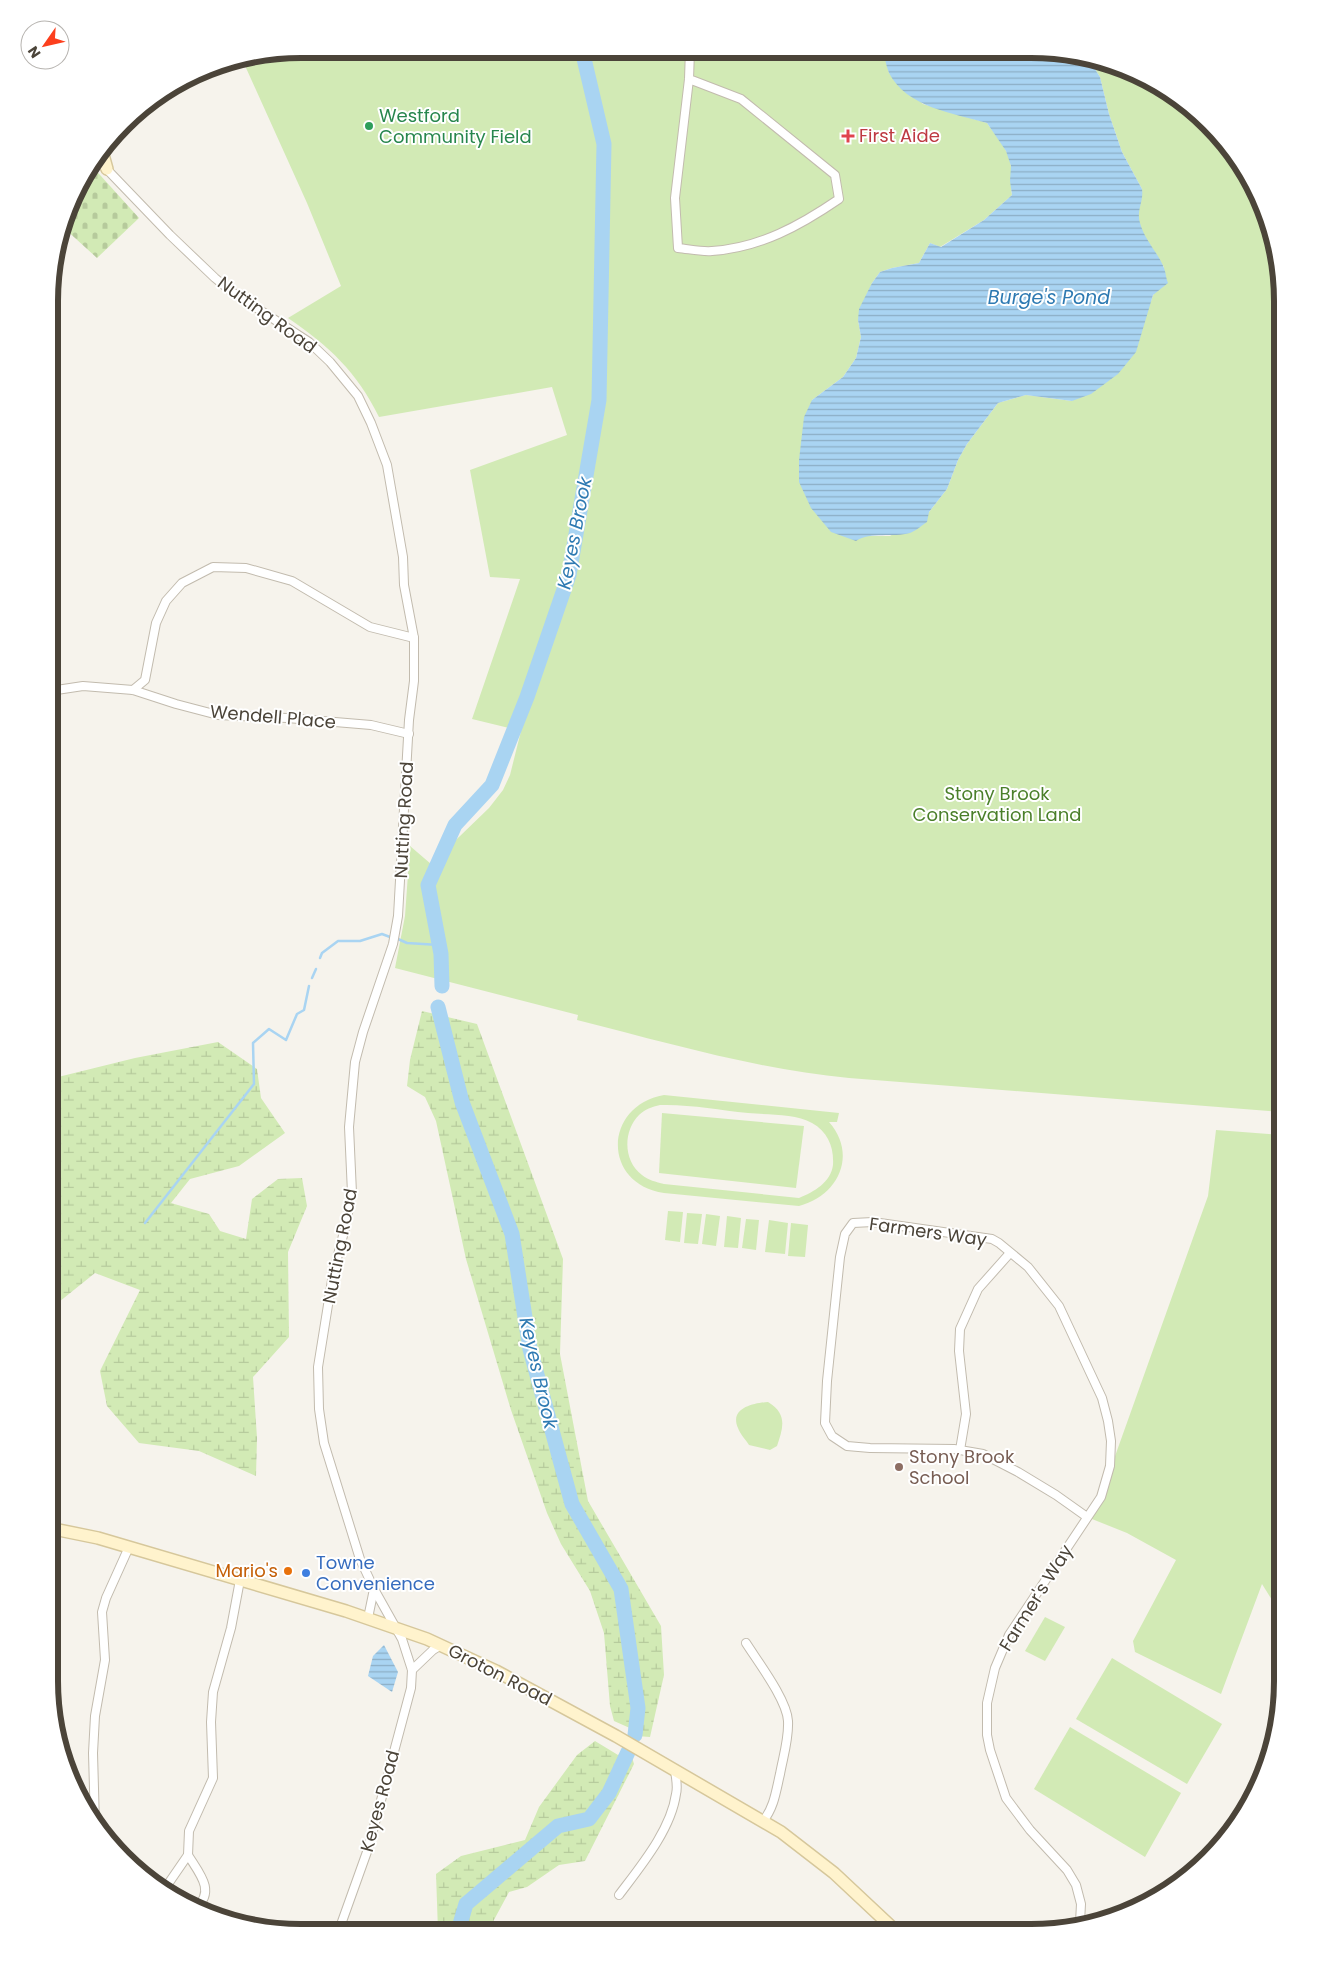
<svg xmlns="http://www.w3.org/2000/svg" width="1331" height="1981" viewBox="0 0 1331 1981" font-family="Poppins,sans-serif">
	<defs>
		<pattern id="wetland-marsh" width="20" height="14" patternUnits="userSpaceOnUse" patternTransform="scale(1.25)"><rect width="20" height="14" fill="#d2eab5"/><path d="M1 5h8M5 5V1M11 12h8M15 12V8" fill="none" stroke="#b6ca9c"/></pattern>
		<pattern id="cemetery-stones" width="16" height="16" patternUnits="userSpaceOnUse" patternTransform="scale(1.25)"><rect width="16" height="16" fill="#d2eab5"/><path d="M2 7V4a2 2 0 0 1 4 0v3zM10 15v-3a2 2 0 0 1 4 0v3z" fill="#b6ca9c"/></pattern>
		<pattern id="water-rules" width="6" height="5" patternUnits="userSpaceOnUse" patternTransform="scale(1.25)"><rect width="6" height="5" fill="#a9d4f2"/><path d="M0 2.5h6" fill="none" stroke="#8caec5"/></pattern>
	</defs>
	<rect width="100%" height="100%" fill="#f6f3ec"/>
	<g fill="url(#wetland-marsh)">
		<path d="M422 1011 477 1024 563 1259 560 1354 588 1501 661 1626 664 1675 650 1737 637 1736 632 1729 614 1721 610 1706 604 1633 590 1591 561 1544 547 1513 511 1410 466 1259 436 1121 425 1097 407 1086 410 1060Z"/>
		<path d="M218 1042 257 1069 261 1098 285 1133 239 1166 190 1179 171 1203 209 1214 220 1231 246 1239 252 1199 278 1179 302 1178 307 1206 288 1252 289 1337 253 1377 257 1438 256 1476 199 1451 139 1443 107 1406 100 1371 140 1290 95 1273 49 1310V1223L59 1220 50 1196V1079L135 1058Z"/>
		<path d="M595 1741 618 1755 625 1750 631 1754 634 1764 585 1861 559 1865 527 1887 509 1892 488 1931H438L436 1874 461 1856 525 1840 539 1807 577 1755Z"/>
	</g>
	<path fill="url(#cemetery-stones)" d="M91 165 139 218 97 258 64 228 82 175Z"/>
	<g fill="#d2eab5" fill-rule="evenodd">
		<path d="M301 49 883 50 889 73 923 104 987 123C996 136 1010 151 1011 167 1012 177 1010 185 1012 195L984 220 940 247 930 243 919 263 892 268 880 272 872 283 858 320 861 337 856 358 843 377 812 400 863 536H890L929 512 947 489 958 460 967 444 998 403 1026 395 1072 401 1151 301 1164 267C1154 252 1137 232 1138 213 1138 204 1143 198 1142 189L1122 152 1109 114 1100 77 1088 58 1127 68 1183 101 1230 147 1263 204 1282 301V1112L849 1078C756 1069 668 1043 577 1020L578 1015 395 968 405 916 410 846 431 864 489 808 503 790 510 775 521 731 472 719 520 579 490 577 470 470 567 435 552 387 379 417C357 372 329 346 288 318L341 286 307 203 242 59Z"/>
		<path d="M664 1095 839 1113 837 1122H829C858 1155 838 1196 799 1206L664 1193C602 1184 603 1106 664 1095ZM660 1105C689 1104 719 1110 748 1113 768 1115 795 1113 812 1123 828 1132 834 1147 833 1165 831 1182 814 1192 799 1198L664 1184C656 1182 648 1180 642 1175 623 1161 623 1131 639 1115 645 1109 652 1107 660 1105Z"/>
		<path d="M662 1113 804 1126 796 1188 659 1173Z"/>
		<path d="M1216 1130 1282 1135V1569L1275 1574 1282 1570V1616L1262 1584 1221 1694 1135 1652 1133 1641 1176 1560 1127 1533 1087 1517 1099 1501 1208 1196Z"/>
		<path d="M668 1211 683 1212 680 1242 665 1240Z"/>
		<path d="M687 1213 702 1214 698 1244 684 1243Z"/>
		<path d="M706 1214 720 1216 716 1246 702 1244Z"/>
		<path d="M727 1216 741 1218 738 1248 724 1247Z"/>
		<path d="M746 1219 759 1220 756 1250 742 1248Z"/>
		<path d="M769 1220 788 1223 785 1254 765 1252Z"/>
		<path d="M791 1223 808 1225 805 1257 788 1256Z"/>
		<path d="M768 1402C788 1414 783 1428 777 1446L770 1450 749 1445C746 1440 740 1434 738 1428 729 1408 754 1403 768 1402Z"/>
		<path d="M1045 1617 1065 1627 1045 1661 1025 1651Z"/>
		<path d="M1112 1658 1222 1724 1187 1784 1076 1719Z"/>
		<path d="M1070 1727 1181 1793 1145 1857 1034 1789Z"/>
	</g>
	<g fill="url(#water-rules)">
		<path d="M883 50 1063 51 1088 58 1100 77 1109 114 1122 152 1142 189C1144 201 1136 211 1140 223 1145 241 1159 254 1164 268 1166 273 1166 279 1168 283L1153 295 1136 352 1118 374 1091 394 1072 401 1026 395 998 403 967 444 958 460 947 489 929 512 927 522C922 525 916 531 910 533 893 538 871 531 856 541L831 532 811 508 799 482V460L804 417 812 400 843 377 856 358 861 337 858 320 859 309 872 283 880 272 892 268 919 263 930 243 941 247 984 220 1012 195 1010 181 1011 166 1006 151 987 123C954 113 907 108 889 73 886 66 885 58 883 50Z"/>
		<path d="M384 1645 398 1672 392 1692 368 1676 373 1656Z"/>
	</g>
	<g fill="none" stroke-linecap="round" stroke-linejoin="round">
		<g stroke="#a9d4f2" stroke-width="2.5">
			<path d="M398 939 407 943 439 945"/>
			<path d="M320 958 322 953 338 941H360L382 934 390 937"/>
			<path d="M312 978 316 969"/>
			<path d="M145 1223 254 1084 253 1043 269 1029 286 1040 297 1014 304 1010 309 986"/>
		</g>
		<g stroke="#a9d4f2" stroke-width="15">
			<path d="M442 986 441 954 428 885 455 825 492 785 527 697 569 575 599 400 604 144 582 50"/>
			<path d="M438 1007 462 1102 512 1234 530 1349 572 1504 621 1589 638 1708 635 1735"/>
			<path d="M458 1931 466 1904 558 1826 589 1819 609 1793 628 1752"/>
		</g>
		<defs>
			<g id="street">
				<path d="M689 79 741 99 835 175 839 199C801 225 760 248 712 251 701 252 689 249 678 248L675 198 689 79 690 50"/>
				<path d="M96 158 170 235 215 278 232 292 309 342 330 362 358 396 371 423 387 465 403 557 404 585 414 638V681L409 720 398 916 393 944 363 1032 355 1062 349 1127 352 1193 345 1228 333 1274 318 1367 319 1409 324 1443 360 1559 374 1589 402 1639 412 1670 411 1688 368 1849 339 1930"/>
				<path d="M133 690 145 680 156 623 166 601 182 583 213 567 246 568 292 581 370 627 414 638"/>
				<path d="M50 691 83 686 133 690 176 704 218 715 287 718 371 725 409 734"/>
				<path d="M960 1450 966 1414 959 1351 960 1329 978 1289 1010 1253"/>
				<path d="M368 1618 374 1589"/>
				<path d="M746 1643C758 1662 787 1700 788 1721 789 1739 783 1757 780 1774 776 1791 774 1808 763 1821"/>
				<path d="M412 1670 433 1650 441 1645"/>
				<path d="M95 1824 93 1753 95 1716 105 1660 102 1612 106 1598 129 1547"/>
				<path d="M188 1855C199 1873 216 1891 196 1908"/>
				<path d="M166 1891V1887L188 1855 189 1831 213 1778 211 1722 213 1692 231 1628 240 1580"/>
				<path d="M619 1895C640 1867 671 1830 676 1794 678 1787 676 1778 675 1771"/>
				<path d="M1080 1922 1081 1904 1076 1885 1067 1870 1030 1830 1006 1798 990 1750 987 1735V1703L995 1668 1009 1635 1101 1497 1110 1466 1111 1441 1108 1421 1102 1398 1059 1306 1028 1267 999 1243 992 1239 873 1222 853 1223 845 1234 840 1257 827 1381 825 1423 832 1436 847 1446 870 1448 954 1449 983 1454 1018 1472 1056 1495 1087 1517"/>
			</g>
			<g id="secondary">
				<path d="M102 151 107 169"/>
				<path d="M49 1528 98 1538 346 1611 427 1639 496 1671 616 1736 781 1832 834 1873 897 1932"/>
			</g>
		</defs>
		<use href="#street" stroke="#c2bbae" stroke-width="10"/>
		<use href="#secondary" stroke="#d6c79b" stroke-width="14"/>
		<use href="#street" stroke="#fff" stroke-width="8"/>
		<use href="#secondary" stroke="#fff3cd" stroke-width="11"/>
	</g>
	<circle fill="#2e9e5b" stroke="#fff" stroke-width="2" cx="369" cy="126" r="5"/>
	<path fill="#e0444e" stroke="#fff" stroke-width="2" d="M845.5 128.5h5v5h5v5h-5v5h-5v-5h-5v-5h5z"/>
	<circle fill="#8d6e63" stroke="#fff" stroke-width="2" cx="899" cy="1467" r="5"/>
	<circle fill="#e8710a" stroke="#fff" stroke-width="2" cx="288" cy="1571" r="5"/>
	<circle fill="#3f7fe0" stroke="#fff" stroke-width="2" cx="306" cy="1573" r="5"/>
	<g text-anchor="middle" stroke-width="4" stroke-linejoin="round" paint-order="stroke">
		<g font-size="18" fill="#27864d" stroke="#fff" text-anchor="start">
			<text x="379" y="122">Westford<tspan x="379" dy="21">Community Field</tspan></text>
		</g>
		<g font-size="18" fill="#be3a42" stroke="#fff" text-anchor="start">
			<text x="859" y="142">First Aide</text>
		</g>
		<g font-size="18" fill="#4b4439" stroke="#fff">
			<text transform="translate(267 315) rotate(36)" y="6">Nutting Road</text>
			<text transform="translate(273 717) rotate(5)" y="6">Wendell Place</text>
			<text transform="translate(404 820) rotate(-87)" y="6">Nutting Road</text>
			<text transform="translate(928 1232) rotate(8)" y="6">Farmers Way</text>
			<text transform="translate(340 1246) rotate(-79)" y="6">Nutting Road</text>
			<text transform="translate(1036 1598) rotate(-58)" y="6">Farmer's Way</text>
			<text transform="translate(500 1675) rotate(27)" y="6">Groton Road</text>
			<text transform="translate(380 1801) rotate(-75)" y="6">Keyes Road</text>
		</g>
		<g font-size="18" fill="#4a7f2a" stroke="#fff">
			<text x="997" y="800">Stony Brook<tspan x="997" dy="21">Conservation Land</tspan></text>
		</g>
		<g font-size="18" fill="#785e54" stroke="#fff" text-anchor="start">
			<text x="909" y="1463">Stony Brook<tspan x="909" dy="21">School</tspan></text>
		</g>
		<g font-size="18" fill="#366cbe" stroke="#fff" text-anchor="start">
			<text x="316" y="1569">Towne<tspan x="316" dy="21">Convenience</tspan></text>
		</g>
		<g font-size="18" fill="#c56008" stroke="#fff" text-anchor="end">
			<text x="278" y="1577">Mario's</text>
		</g>
		<g font-size="19" font-style="italic" fill="#2e7ab2" stroke="#fff">
			<text x="1049" y="304">Burge's Pond</text>
			<text transform="translate(574 533) rotate(-79)" y="7">Keyes Brook</text>
			<text transform="translate(539 1373) rotate(77)" y="7">Keyes Brook</text>
		</g>
	</g>
	<path d="M0 0H1331V1981H0ZM301 58H1031A243 243 0 0 1 1274 301V1681A243 243 0 0 1 1031 1924H301A243 243 0 0 1 58 1681V301A243 243 0 0 1 301 58Z" fill="#fff" fill-rule="evenodd"/>
	<path fill="none" stroke="#4b4439" stroke-width="6" d="M301 58H1031A243 243 0 0 1 1274 301V1681A243 243 0 0 1 1031 1924H301A243 243 0 0 1 58 1681V301A243 243 0 0 1 301 58Z"/>
	<g transform="translate(45 45) rotate(236)"><circle r="24" fill="#ffffff" stroke="#b7b4b0"/>
	<path d="M0-4L9 19L0 12L-9 19Z" fill="#fc3f1d"/>
	<text y="-8" font-size="14" font-weight="bold" text-anchor="middle" fill="#4b4439">N</text>
	</g>
</svg>
